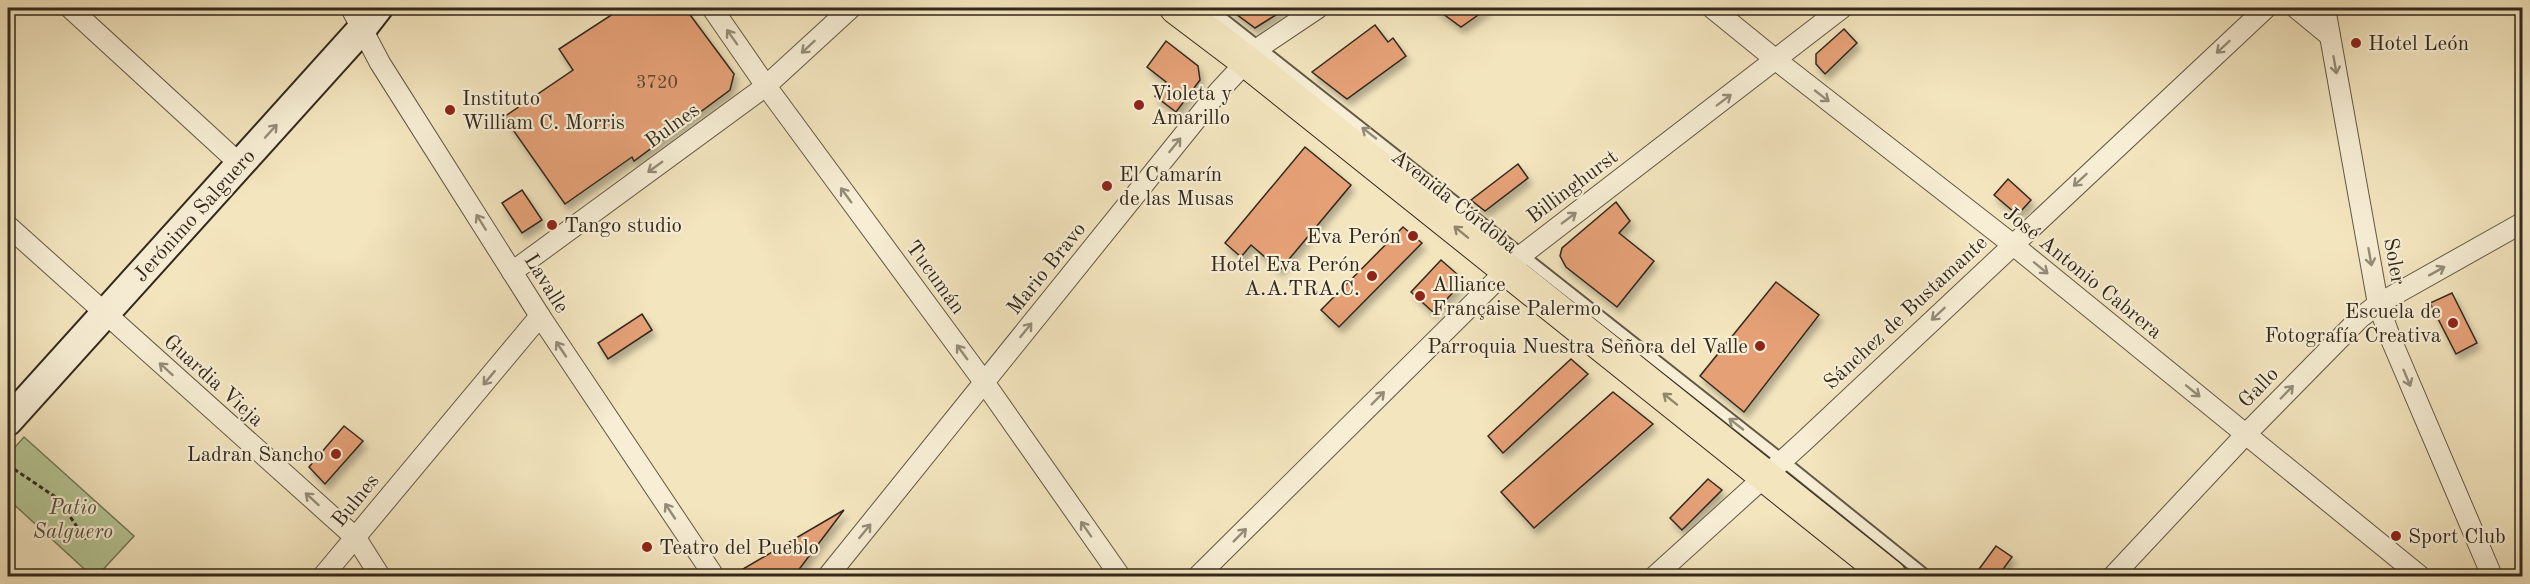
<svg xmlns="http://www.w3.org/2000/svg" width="2530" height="584" viewBox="0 0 2530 584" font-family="'Old Standard TT',serif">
	<defs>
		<filter id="shadow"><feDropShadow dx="3.5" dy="6" stdDeviation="3" flood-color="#0004"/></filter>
	</defs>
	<rect width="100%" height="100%" fill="#f3e5be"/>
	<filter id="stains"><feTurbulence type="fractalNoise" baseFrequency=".00333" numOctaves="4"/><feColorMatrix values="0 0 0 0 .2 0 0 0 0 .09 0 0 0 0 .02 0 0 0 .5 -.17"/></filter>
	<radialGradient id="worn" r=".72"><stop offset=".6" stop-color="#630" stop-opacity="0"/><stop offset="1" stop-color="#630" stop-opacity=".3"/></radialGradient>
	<path fill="#b5c695" stroke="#74785a" stroke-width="1.5" d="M24 437 134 536 97 576H92L8 499V455Z"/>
	<g fill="#e5a076" stroke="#32291e" stroke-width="1.5" filter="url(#shadow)">
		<path d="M622 8H685L734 74 730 90 634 161 632 157 565 204 504 117 573 70 559 49Z"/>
		<path d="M1228 8H1287L1255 28Z"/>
		<path d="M1435 8H1488L1461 27Z"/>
		<path d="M1375 25 1388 42 1393 38 1406 56 1347 99 1312 72Z"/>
		<path d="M1844 29 1857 43 1825 74 1816 64V54Z"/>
		<path d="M1166 41 1198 66 1200 80 1176 112 1155 96 1166 82 1147 67Z"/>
		<path d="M1305 147 1351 185 1280 270 1251 245 1241 257 1225 243Z"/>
		<path d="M1518 164 1528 178 1485 211 1471 200Z"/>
		<path d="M2008 179 2031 200 2021 211 2014 212 1994 195Z"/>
		<path d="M522 190 542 220 522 233 502 203Z"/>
		<path d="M1616 202 1630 221 1619 233 1654 261 1617 307 1566 267 1560 256 1562 248Z"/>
		<path d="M1403 227 1422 243 1339 327 1321 310Z"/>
		<path d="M1441 260 1457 274 1458 287 1434 313 1411 292Z"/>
		<path d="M1776 282 1819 315 1744 412 1700 376Z"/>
		<path d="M2452 293 2477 343 2456 354 2430 303Z"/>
		<path d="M642 314 652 330 608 359 598 343Z"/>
		<path d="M1571 359 1588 374 1503 453 1488 436Z"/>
		<path d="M1613 392 1653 424 1534 528 1501 492Z"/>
		<path d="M344 426 363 441 325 484 309 467Z"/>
		<path d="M1708 479 1722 490 1682 530 1670 518Z"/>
		<path d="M844 510 794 576H731Z"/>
		<path d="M1996 546 2012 557 1998 576H1974Z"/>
	</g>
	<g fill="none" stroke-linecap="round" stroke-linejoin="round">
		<defs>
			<path id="lane" d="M1209 8 1782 460 1926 576"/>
			<g id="street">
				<path d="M70 8 241 165"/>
				<path d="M351 8 380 63 540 316 714 576"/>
				<path d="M712 8 766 86 984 382 1120 576"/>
				<path d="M1712 8 1776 60 2012 244 2420 576"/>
				<path d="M2296 8 2330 36"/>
				<path d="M2325 8 2378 304 2390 337 2492 576"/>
				<path d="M8 226 356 538 380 576"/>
				<path d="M512 272 766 86 851 8"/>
				<path d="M323 576 540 316"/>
				<path d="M828 576 1219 91 1260 47 1318 8"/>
				<path d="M1198 576 1523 254 1842 8"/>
				<path d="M1655 576 1803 442 2266 8"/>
				<path d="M2113 576 2246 434 2360 318 2378 304 2522 223"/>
			</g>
			<path id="secondary" d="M8 421 361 30 378 8"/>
			<path id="primary" d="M1176 8 1246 61 1890 576"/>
		</defs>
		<use href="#lane" stroke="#625846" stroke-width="14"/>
		<use href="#street" stroke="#625846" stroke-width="22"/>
		<use href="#secondary" stroke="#32291e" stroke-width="32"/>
		<use href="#primary" stroke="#32291e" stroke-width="34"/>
		<path stroke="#32291e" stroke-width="3" stroke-dasharray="4.5 3" stroke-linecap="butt" d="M8 465 57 498 87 541"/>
		<use href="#lane" stroke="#f7eed5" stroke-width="10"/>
		<use href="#street" stroke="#f7eed5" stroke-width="20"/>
		<use href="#secondary" stroke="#f7eed5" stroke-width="28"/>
		<use href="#primary" stroke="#f3e5be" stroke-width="32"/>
	</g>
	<defs><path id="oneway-shaft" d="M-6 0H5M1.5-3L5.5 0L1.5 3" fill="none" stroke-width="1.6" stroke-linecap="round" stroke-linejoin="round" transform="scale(1.5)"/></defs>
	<g stroke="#948c7a">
		<use href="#oneway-shaft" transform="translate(732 37) rotate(-125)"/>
		<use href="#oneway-shaft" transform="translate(808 47) rotate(137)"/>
		<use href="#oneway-shaft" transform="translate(2223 47) rotate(137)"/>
		<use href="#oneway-shaft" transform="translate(2335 65) rotate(80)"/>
		<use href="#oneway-shaft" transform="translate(1822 96) rotate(38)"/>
		<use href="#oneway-shaft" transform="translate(1724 100) rotate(-37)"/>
		<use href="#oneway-shaft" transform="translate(271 131) rotate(-48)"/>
		<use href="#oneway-shaft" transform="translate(1369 133) rotate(-142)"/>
		<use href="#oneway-shaft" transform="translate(1175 145) rotate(-51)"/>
		<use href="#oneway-shaft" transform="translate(655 167) rotate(144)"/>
		<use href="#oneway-shaft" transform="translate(2080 180) rotate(137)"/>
		<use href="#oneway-shaft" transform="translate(846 195) rotate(-126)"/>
		<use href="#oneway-shaft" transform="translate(1569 218) rotate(-37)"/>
		<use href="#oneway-shaft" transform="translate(481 222) rotate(-122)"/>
		<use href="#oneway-shaft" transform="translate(2370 257) rotate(80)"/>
		<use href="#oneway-shaft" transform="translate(2041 268) rotate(39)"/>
		<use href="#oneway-shaft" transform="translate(2437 271) rotate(-29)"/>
		<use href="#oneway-shaft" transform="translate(1938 314) rotate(137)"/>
		<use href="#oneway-shaft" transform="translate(1026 330) rotate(-51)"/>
		<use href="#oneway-shaft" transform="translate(561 349) rotate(-124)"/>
		<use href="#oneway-shaft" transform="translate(962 352) rotate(-126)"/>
		<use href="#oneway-shaft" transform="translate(166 369) rotate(-138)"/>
		<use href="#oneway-shaft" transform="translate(489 378) rotate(130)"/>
		<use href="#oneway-shaft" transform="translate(2407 378) rotate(67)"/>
		<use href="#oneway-shaft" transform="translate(2193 391) rotate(39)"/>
		<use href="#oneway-shaft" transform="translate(2287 392) rotate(-46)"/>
		<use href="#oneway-shaft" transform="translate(1378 398) rotate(-45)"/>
		<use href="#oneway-shaft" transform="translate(1736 424) rotate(-142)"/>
		<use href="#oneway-shaft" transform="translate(312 499) rotate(-138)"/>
		<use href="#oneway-shaft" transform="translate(670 511) rotate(-124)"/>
		<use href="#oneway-shaft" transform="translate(1086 529) rotate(-125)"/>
		<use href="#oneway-shaft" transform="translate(865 531) rotate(-51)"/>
		<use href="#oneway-shaft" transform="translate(1240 535) rotate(-45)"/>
	</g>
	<g stroke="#92876e">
		<use href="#oneway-shaft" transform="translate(1461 232) rotate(-141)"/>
		<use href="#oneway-shaft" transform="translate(1670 399) rotate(-141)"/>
	</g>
	<g fill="#8f2418" stroke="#f7eed5" stroke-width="2">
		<circle cx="2356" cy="43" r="6"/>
		<circle cx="1139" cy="105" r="6"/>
		<circle cx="450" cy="110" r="6"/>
		<circle cx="1107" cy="186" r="6"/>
		<circle cx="552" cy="225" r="6"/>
		<circle cx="1413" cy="236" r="6"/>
		<circle cx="1372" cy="276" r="6"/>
		<circle cx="1420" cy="296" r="6"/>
		<circle cx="2453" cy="323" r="6"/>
		<circle cx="1760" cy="346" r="6"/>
		<circle cx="336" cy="454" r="6"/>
		<circle cx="2396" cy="536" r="6"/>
		<circle cx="647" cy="547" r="6"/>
	</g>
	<g text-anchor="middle" stroke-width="4.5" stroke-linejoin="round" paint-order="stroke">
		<g font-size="18" fill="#5f4734">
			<text x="657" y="88">3720</text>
		</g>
		<g font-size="21" fill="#32291e" stroke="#f7eed5" text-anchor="start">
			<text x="2368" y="50">Hotel León</text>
			<text x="1151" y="100">Violeta y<tspan x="1151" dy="24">Amarillo</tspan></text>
			<text x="462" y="105">Instituto<tspan x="462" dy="24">William C. Morris</tspan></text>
			<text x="1119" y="181">El Camarín<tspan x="1119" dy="24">de las Musas</tspan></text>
			<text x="564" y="232">Tango studio</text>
			<text x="1401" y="243" text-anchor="end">Eva Perón</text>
			<text x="1360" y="271" text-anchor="end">Hotel Eva Perón<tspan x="1360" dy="24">A.A.TRA.C.</tspan></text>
			<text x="1432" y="291">Alliance<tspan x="1432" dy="24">Française Palermo</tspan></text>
			<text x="2441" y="318" text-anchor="end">Escuela de<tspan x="2441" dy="24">Fotografía Creativa</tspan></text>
			<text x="1748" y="353" text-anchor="end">Parroquia Nuestra Señora del Valle</text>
			<text x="324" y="461" text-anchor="end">Ladran Sancho</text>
			<text x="2408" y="543">Sport Club</text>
			<text x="659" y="554">Teatro del Pueblo</text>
		</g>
		<g font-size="21" fill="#32291e" stroke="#f7eed5">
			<text transform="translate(672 125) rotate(-36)" y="7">Bulnes</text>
			<text transform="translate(1572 186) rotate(-37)" y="7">Billinghurst</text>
			<text transform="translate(1455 201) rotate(38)" y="7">Avenida Córdoba</text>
			<text transform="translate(194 215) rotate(-48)" y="7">Jerónimo Salguero</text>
			<text transform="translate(2395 261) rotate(80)" y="7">Soler</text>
			<text transform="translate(1046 268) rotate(-51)" y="7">Mario Bravo</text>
			<text transform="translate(2083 272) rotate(39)" y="7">José Antonio Cabrera</text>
			<text transform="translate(936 277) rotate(54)" y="7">Tucumán</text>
			<text transform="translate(547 283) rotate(58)" y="7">Lavalle</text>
			<text transform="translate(1905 312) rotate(-43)" y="7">Sánchez de Bustamante</text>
			<text transform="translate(214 380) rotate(42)" y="7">Guardia Vieja</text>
			<text transform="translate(2258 387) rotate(-46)" y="7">Gallo</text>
			<text transform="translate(355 500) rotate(-51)" y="7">Bulnes</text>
		</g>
		<g font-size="21" font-style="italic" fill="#53503c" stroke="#f7eed5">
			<text x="73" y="514">Patio<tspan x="73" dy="24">Salguero</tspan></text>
		</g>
	</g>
	<rect width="2530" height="584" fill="none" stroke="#f3e5be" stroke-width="30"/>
	<rect x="9" y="9" width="2512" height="566" fill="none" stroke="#32291e" stroke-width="3"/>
	<rect x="15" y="15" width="2500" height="554" fill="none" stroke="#32291e" stroke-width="1.5"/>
	<rect width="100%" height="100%" filter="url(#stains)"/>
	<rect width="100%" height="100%" fill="url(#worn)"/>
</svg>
